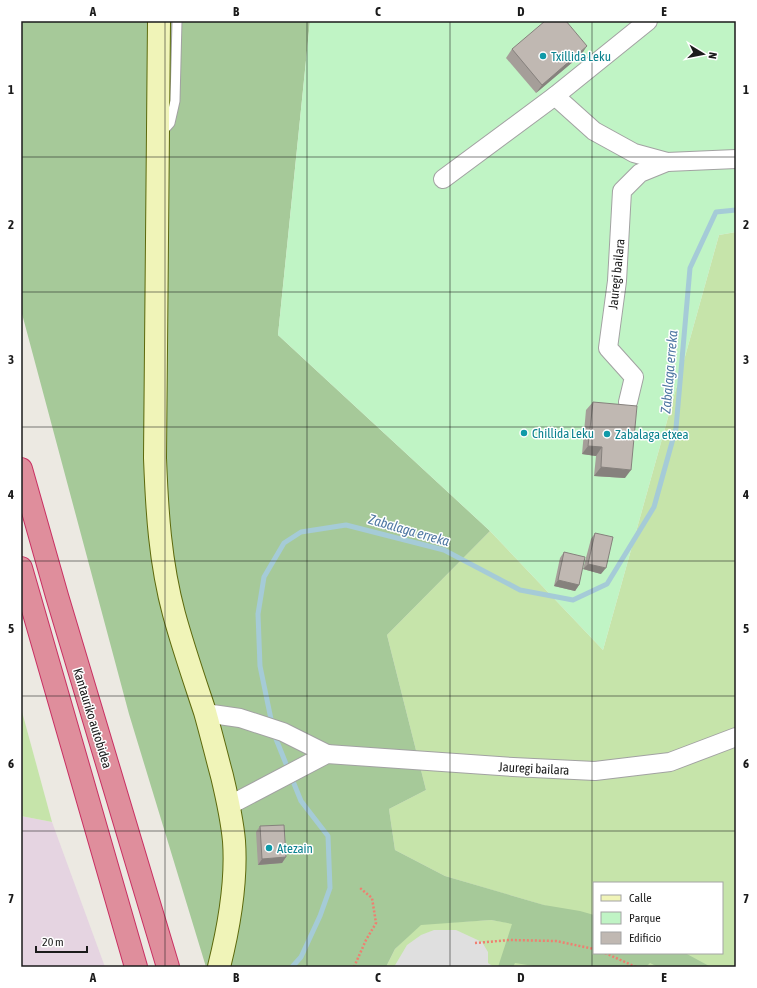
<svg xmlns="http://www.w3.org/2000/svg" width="757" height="988" viewBox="0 0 757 988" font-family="'Asap Condensed',sans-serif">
	<rect width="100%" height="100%" fill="#ece9e2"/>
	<path fill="#e5d4e1" d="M21 816 52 822 105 967H21Z"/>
	<g fill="#c6e4aa" fill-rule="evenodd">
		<path d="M736 232V967H386L395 949 421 924 491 920 543 928 550 907 445 876 395 850 389 809 426 790 387 635 490 531 603 650 719 235ZM594 883H722V953H594Z"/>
		<path d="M21 708 52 822 21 816Z"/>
	</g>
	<path fill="#a6c999" d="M21 21H310L278 335 490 531 387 635 426 790 389 809 395 850 445 876 544 905 580 911 594 915V953H685L711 967H658L650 963 646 967H540L515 963 513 967H498L512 924 491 920 421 925 395 949 386 967H206L129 714 21 310Z"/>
	<path fill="#c0f4c5" d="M310 21H736V232L719 235 603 650 490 531 278 335Z"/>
	<path fill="#dfdfdf" d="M434 930H456L482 942 488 952V963L494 967H394L407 945 421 935Z"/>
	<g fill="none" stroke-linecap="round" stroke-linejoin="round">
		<g stroke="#a5cbd7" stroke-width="5">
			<path d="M272 724 260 666 258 614 264 577 284 543 301 532 346 525 444 550 520 590 573 600 607 584 654 507 676 428 690 268 716 212 736 210"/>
			<path d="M274 734 301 801 328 836 330 888 320 916 301 957 292 967"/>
		</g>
		<defs>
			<path id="service" d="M162 132 170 123 175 101 177 21"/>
			<g id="minor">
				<path d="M555 96 594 131 634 153 667 162 736 159"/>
				<path d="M443 179 555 96 648 21"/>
				<path d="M628 402 634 377 608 348 617 281 622 191 640 173 667 162"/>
				<path d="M205 713 240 718 283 732 327 754"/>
				<path d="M228 806 327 754 513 767 595 771 670 762 736 737"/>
			</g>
			<path id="secondary" d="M159 21 155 458C157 511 160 562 174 614 183 647 194 679 205 712 211 733 216 754 222 776 227 797 232 819 234 841 237 883 229 927 219 967"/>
			<g id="motorway">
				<path d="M21 469 57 596 168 967"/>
				<path d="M21 568 136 967"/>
			</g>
		</defs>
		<use href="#service" stroke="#a2a2a2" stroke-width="11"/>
		<use href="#minor" stroke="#a2a2a2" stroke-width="20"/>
		<use href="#secondary" stroke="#5d690c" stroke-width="24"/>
		<use href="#motorway" stroke="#c93062" stroke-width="24"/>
		<g stroke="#ef7f70" stroke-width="2.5" stroke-dasharray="2 2" stroke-linecap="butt">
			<path d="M475 943 510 940 556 941 594 949"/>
			<path d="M605 953 636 967"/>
			<path d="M354 967 366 940 376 923 372 898 360 888"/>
		</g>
		<use href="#service" stroke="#fff" stroke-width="9"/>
		<use href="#minor" stroke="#fff" stroke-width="18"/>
		<use href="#secondary" stroke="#f0f4b8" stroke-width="22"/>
		<use href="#motorway" stroke="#df8e9c" stroke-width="22"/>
	</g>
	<g fill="#a59e99">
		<path d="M512 49 581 55 536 93 506 58Z"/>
		<path d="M593 402 625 478 594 476 596 456 582 454 586 410Z"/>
		<path d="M595 533 601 574 583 569 591 539Z"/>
		<path d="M564 552 579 585 575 591 554 586 560 558Z"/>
		<path d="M260 826 286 857 282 863 258 865 256 832Z"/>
	</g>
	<g fill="#86817d">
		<path d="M587 46 581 55 536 93 542 85Z"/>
		<path d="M588 446 602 447 596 456 582 454Z"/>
		<path d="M601 467 631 470 625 478 594 476Z"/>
		<path d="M588 564 606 568 601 574 583 569Z"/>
		<path d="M558 580 579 585 575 591 554 586Z"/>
		<path d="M286 857 282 863 258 865 262 859Z"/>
	</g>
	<g fill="#c0b8b2" stroke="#86817d">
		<path d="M545 21H566L587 46 542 85 512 49Z"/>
		<path d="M593 402 637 406 631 470 601 467 602 447 588 446Z"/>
		<path d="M595 533 613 537 606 568 588 564Z"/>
		<path d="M564 552 585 557 579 585 558 580Z"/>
		<path d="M284 825 286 857 262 859 260 826Z"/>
	</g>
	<path fill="none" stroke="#1b1b1b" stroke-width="1" stroke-opacity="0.55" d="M165 21V967M307 21V967M450 21V967M592 21V967M21 157H736M21 292H736M21 427H736M21 561H736M21 696H736M21 831H736"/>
	<g fill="#0f9aa8" stroke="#fff" stroke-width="1.5">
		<circle cx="543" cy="56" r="4"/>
		<circle cx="524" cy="433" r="4"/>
		<circle cx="607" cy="434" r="4"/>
		<circle cx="269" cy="848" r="4"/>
	</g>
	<g text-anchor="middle" stroke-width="3" stroke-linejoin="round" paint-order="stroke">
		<g font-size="13" fill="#0d838f" stroke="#fff" text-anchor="start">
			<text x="551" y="61">Txillida Leku</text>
			<text x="532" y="438">Chillida Leku</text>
			<text x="615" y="439">Zabalaga etxea</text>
			<text x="277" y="853">Atezain</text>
		</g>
		<g font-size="13" fill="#1b1b1b" stroke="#fff">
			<text transform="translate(616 274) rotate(-84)" y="5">Jauregi bailara</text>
			<text transform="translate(93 718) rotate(73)" y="5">Kantauriko autobidea</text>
			<text transform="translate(534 768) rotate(3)" y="5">Jauregi bailara</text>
		</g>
		<g font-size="14" font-style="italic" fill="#5078a3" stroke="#fff">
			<text transform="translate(669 372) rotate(-85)" y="5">Zabalaga erreka</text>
			<text transform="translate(409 530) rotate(16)" y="5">Zabalaga erreka</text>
		</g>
	</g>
	<rect width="757" height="988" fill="none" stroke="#ffffff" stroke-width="44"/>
	<rect x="593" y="882" width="130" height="72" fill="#ffffff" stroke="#a4a4a4"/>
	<rect x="601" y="895" width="20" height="6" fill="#f0f4b8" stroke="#a4a4a4"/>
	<text x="629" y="902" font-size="12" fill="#1b1b1b">Calle</text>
	<rect x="601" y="912" width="20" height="12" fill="#c0f4c5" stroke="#a4a4a4"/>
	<text x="629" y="922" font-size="12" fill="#1b1b1b">Parque</text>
	<rect x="601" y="932" width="20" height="12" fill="#c0b8b2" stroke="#a4a4a4"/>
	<text x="629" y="942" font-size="12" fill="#1b1b1b">Edificio</text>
	<g transform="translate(703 54) rotate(100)" stroke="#ffffff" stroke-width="3" paint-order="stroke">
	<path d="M0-3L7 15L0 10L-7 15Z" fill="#1b1b1b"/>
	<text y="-6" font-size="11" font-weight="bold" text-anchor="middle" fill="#1b1b1b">N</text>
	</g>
	<path d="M36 946v6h51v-6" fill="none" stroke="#1b1b1b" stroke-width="2"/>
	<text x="42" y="946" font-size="12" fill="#1b1b1b" stroke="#ffffff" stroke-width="3" paint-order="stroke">20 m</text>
	<rect x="22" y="22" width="713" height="944" fill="none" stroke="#1b1b1b" stroke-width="1.5"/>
	<g font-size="13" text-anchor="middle" font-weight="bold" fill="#1b1b1b">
		<text x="93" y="16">A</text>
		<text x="236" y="16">B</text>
		<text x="378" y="16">C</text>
		<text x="521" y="16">D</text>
		<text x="664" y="16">E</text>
		<text x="11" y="94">1</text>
		<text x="746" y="94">1</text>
		<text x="11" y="229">2</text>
		<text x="746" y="229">2</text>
		<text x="11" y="364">3</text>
		<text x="746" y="364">3</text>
		<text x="11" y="499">4</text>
		<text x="746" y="499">4</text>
		<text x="11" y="633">5</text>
		<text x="746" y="633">5</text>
		<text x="11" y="768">6</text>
		<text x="746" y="768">6</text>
		<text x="11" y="903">7</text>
		<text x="746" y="903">7</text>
		<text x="93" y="982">A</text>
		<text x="236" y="982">B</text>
		<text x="378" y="982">C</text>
		<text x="521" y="982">D</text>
		<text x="664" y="982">E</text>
	</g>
</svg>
